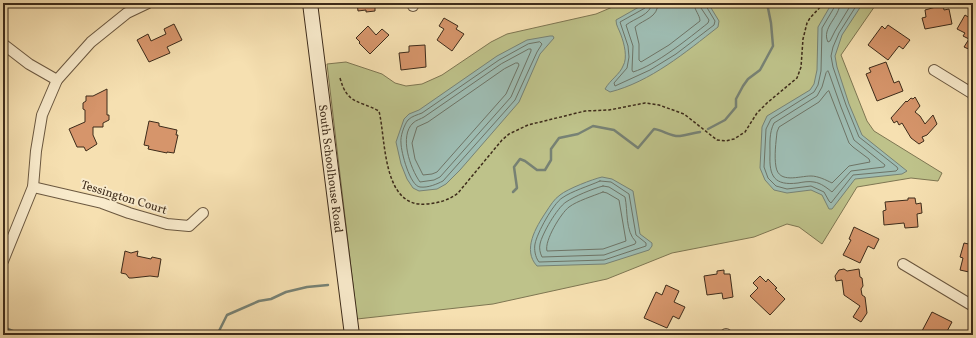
<svg xmlns="http://www.w3.org/2000/svg" width="976" height="338" viewBox="0 0 976 338" font-family="Vollkorn,serif">
	<rect width="100%" height="100%" fill="#f6e0b1"/>
	<filter id="stains"><feTurbulence type="fractalNoise" baseFrequency=".005" numOctaves="4"/><feColorMatrix values="0 0 0 0 .2 0 0 0 0 .09 0 0 0 0 .02 0 0 0 .5 -.17"/></filter>
	<radialGradient id="worn" r=".72"><stop offset=".6" stop-color="#630" stop-opacity="0"/><stop offset="1" stop-color="#630" stop-opacity=".3"/></radialGradient>
	<path fill="#bec28a" stroke="#7e7652" d="M622 3H877L841 55 867 121 874 131 942 173 938 181 911 178 857 187 822 244 799 227 787 224 754 237 672 253 607 279 493 304 357 319 327 64 346 62 382 74 395 83 406 86 422 84 442 75 491 42 507 34 596 14Z"/>
	<g fill="#9ebcb2" stroke="#778275">
		<path d="M646 3H708L719 21 718 27C686 52 650 82 610 92L605 89C610 80 620 74 623 66 628 58 624 43 621 35 619 29 616 26 616 20Z"/>
		<path d="M832 3H863L842 35 835 56 837 67 849 104 862 135 907 171 902 174 855 179 832 209H829L822 195 811 190 787 193 774 190 765 180 760 168 762 127 767 116 810 90 814 84 817 70 818 27Z"/>
		<path d="M550 36H553L554 38 540 54 519 102 460 170 446 184 437 189 419 191 413 188 407 179 401 164 396 142 404 119 409 114 419 110 497 56 527 40Z"/>
		<path d="M602 177 612 179 633 191 640 234 652 243V246L649 250 605 264 537 266C522 250 536 227 546 212 550 206 554 199 560 195 567 189 593 179 602 177Z"/>
	</g>
	<g fill="none" stroke-linecap="round" stroke-linejoin="round">
		<g stroke="#6e7466" stroke-width="1">
			<path d="M647 3 645 8 620 22 628 46 629 57 627 68 614 83 615 86 650 70 676 54 714 25 715 21 706 6 705 3"/>
			<path d="M652 3C651 15 635 18 626 25L633 46 632 70 633 72C656 65 689 38 708 23L709 20 701 8 700 3"/>
			<path d="M658 3C658 18 644 19 635 27L639 44V60L641 62 669 45 700 21C700 15 694 10 694 3"/>
			<path d="M835 3V6L822 28 821 71 818 85 814 92 771 119 766 129 764 167 768 178 776 186 787 189 811 186 824 192 829 201 831 203 853 175 896 171 898 169 897 167 859 137 846 105 833 67 831 56 833 47 839 33 858 3"/>
			<path d="M840 3C840 17 821 28 828 42L830 41 835 31 852 3"/>
			<path d="M540 42 542 44 537 52 515 100 443 181C437 184 428 188 420 187 410 186 401 152 401 143 400 137 404 125 408 120 412 116 417 115 422 113L499 60 528 44Z"/>
			<path d="M529 49H531V51L511 97 440 177 434 180 420 182C410 168 399 136 413 123 416 120 421 119 424 117L501 64Z"/>
			<path d="M516 63H518L519 65 506 94 437 172 432 174 423 175 415 159 412 143 417 127 428 122 504 69Z"/>
			<path d="M828 71 829 73 841 107 854 140 885 165 884 167 851 171 832 192C827 188 821 183 814 182 809 181 803 182 798 183 774 186 769 176 770 154 770 143 769 133 774 123L817 96 822 87 826 73Z"/>
			<path d="M829 91 849 143 853 147 869 159 870 162 849 166 832 183C826 180 818 176 811 176 799 176 779 184 776 167 774 156 776 142 777 132L779 127 819 102 827 92Z"/>
			<path d="M600 181 611 182 629 194 636 235 646 243V246L604 260 539 262C535 257 534 249 535 244 537 233 553 204 562 198 572 191 589 186 600 181Z"/>
			<path d="M603 186 609 187 625 197C628 211 625 231 636 242L635 244 604 255 542 257C540 253 539 248 540 244 542 234 557 208 566 202 575 196 592 189 603 186Z"/>
			<path d="M603 192 607 193 619 200 626 241 603 249 547 251C544 241 561 213 569 207 577 201 593 196 603 192Z"/>
		</g>
		<g stroke="#778275" stroke-width="2.5">
			<path d="M708 129 725 120 736 107V99L743 86 748 79 760 70 773 46 771 23 767 3"/>
			<path d="M513 192 517 188 514 167 520 159 525 161 537 170H545L551 160V149L559 138 578 134 593 126 614 130 638 148 654 129C663 130 671 137 680 136 687 135 693 133 700 132"/>
			<path d="M3 327 15 332H32L47 335"/>
			<path d="M217 335 227 315 259 301 271 299 286 292 307 287 328 285"/>
		</g>
	</g>
	<g fill="#d6956b" stroke="#3d2b1a">
		<path d="M357 3H375V11L366 12V10L358 11Z"/>
		<path d="M943 5 944 10 949 9 952 24 925 29 922 18 926 17 925 10Z"/>
		<path d="M965 15 973 20V51L964 47 969 39 963 36 965 33 957 29Z"/>
		<path d="M444 18 458 26 456 29 464 34 452 51 437 40 444 29 439 26Z"/>
		<path d="M174 24 182 40 167 47 170 53 149 62 137 40 148 34 151 41 166 34 164 29Z"/>
		<path d="M888 25 910 40 903 49 899 46 888 60 868 45 882 26 885 29Z"/>
		<path d="M368 26 376 35 382 29 389 35 370 54 359 43 360 42 356 38Z"/>
		<path d="M425 45 426 67 401 70 399 53 409 52V46Z"/>
		<path d="M886 62 894 83 899 81 903 91 877 101 866 74 871 72 869 68Z"/>
		<path d="M107 89V115H109V120L103 123V127H93V135L97 144 86 151 84 147H77L69 129 85 122V110L83 109V103L86 101V96H93Z"/>
		<path d="M915 97 920 106 915 112 920 116 925 124 933 115 937 124 927 135 922 137 924 141 919 144 911 138 902 123 899 125 897 121 894 123 891 118 906 101 907 102 911 98 913 99Z"/>
		<path d="M149 121 159 123V126L177 130 176 135H178L174 153 167 152V153L148 149 149 146 144 145Z"/>
		<path d="M908 198H915L916 204 921 203 922 213 917 214 918 227 905 228 904 223 884 225 883 211 886 210 885 202 908 200Z"/>
		<path d="M854 227 879 239 874 249 868 246 860 263 843 255 851 240 849 239Z"/>
		<path d="M964 243 973 245V265H971L969 272 960 270 963 258 960 257Z"/>
		<path d="M125 251 131 253 138 251 137 256 151 259 152 257 161 259 158 277 150 276 132 278H129L126 274 121 273Z"/>
		<path d="M844 269 847 271 859 269 860 277 862 278 863 286 861 289 862 295 865 297 867 313 861 322 853 317 860 306 844 295 842 280 836 281 835 276 839 270Z"/>
		<path d="M724 270V274H730L733 297 723 299 722 293 707 295 704 276 717 274V271Z"/>
		<path d="M760 276 766 282 768 279 777 288 775 289 785 299 770 315 750 296 758 288 753 283Z"/>
		<path d="M666 285 679 291 674 302 685 307 679 319 673 316 667 328 644 318 656 292 662 295Z"/>
		<path d="M932 312 952 322 945 335H928L922 331Z"/>
	</g>
	<g fill="none" stroke-linecap="round" stroke-linejoin="round">
		<defs>
			<g id="street">
				<path d="M413 3V6"/>
				<path d="M3 44 29 64 57 80"/>
				<path d="M934 70 973 94"/>
				<path d="M33 187 102 203 129 213 167 224 189 226 203 213"/>
				<path d="M3 261 33 187 36 151 42 115 57 80 91 42 127 13 148 3"/>
				<path d="M903 264 973 306"/>
				<path d="M726 334V335"/>
			</g>
			<g id="secondary">
				<path id="s1" d="M310 3 352 335"/>
			</g>
		</defs>
		<use href="#street" stroke="#6b5840" stroke-width="12"/>
		<use href="#secondary" stroke="#3d2b1a" stroke-width="16"/>
		<path stroke="#3d2b1a" stroke-width="1.5" stroke-dasharray="3 2" stroke-linecap="butt" d="M340 78C347 104 358 100 379 111 386 139 382 209 427 204 439 203 449 200 458 193L502 140 509 134 528 125 585 111 609 110 645 103 659 105 684 114 717 140 726 141 734 139 745 132 757 113 767 103 797 78 801 67 803 39 807 23 810 18 824 3"/>
		<use href="#street" stroke="#f9ebcc" stroke-width="10"/>
		<use href="#secondary" stroke="#f9ebcc" stroke-width="14"/>
	</g>
	<g text-anchor="middle" stroke-width="4" stroke-linejoin="round" paint-order="stroke">
		<g font-size="12" fill="#3d2b1a" stroke="#f9ebcc">
			<text dy="4" stroke="none"><textPath href="#s1" startOffset="167">South Schoolhouse Road</textPath></text>
			<text transform="translate(124 197) rotate(17)" y="4">Tessington Court</text>
		</g>
	</g>
	<rect width="976" height="338" fill="none" stroke="#f6e0b1" stroke-width="16"/>
	<rect x="4" y="4" width="968" height="330" fill="none" stroke="#3d2b1a" stroke-width="2"/>
	<rect x="8" y="8" width="960" height="322" fill="none" stroke="#3d2b1a"/>
	<rect width="100%" height="100%" filter="url(#stains)"/>
	<rect width="100%" height="100%" fill="url(#worn)"/>
</svg>
